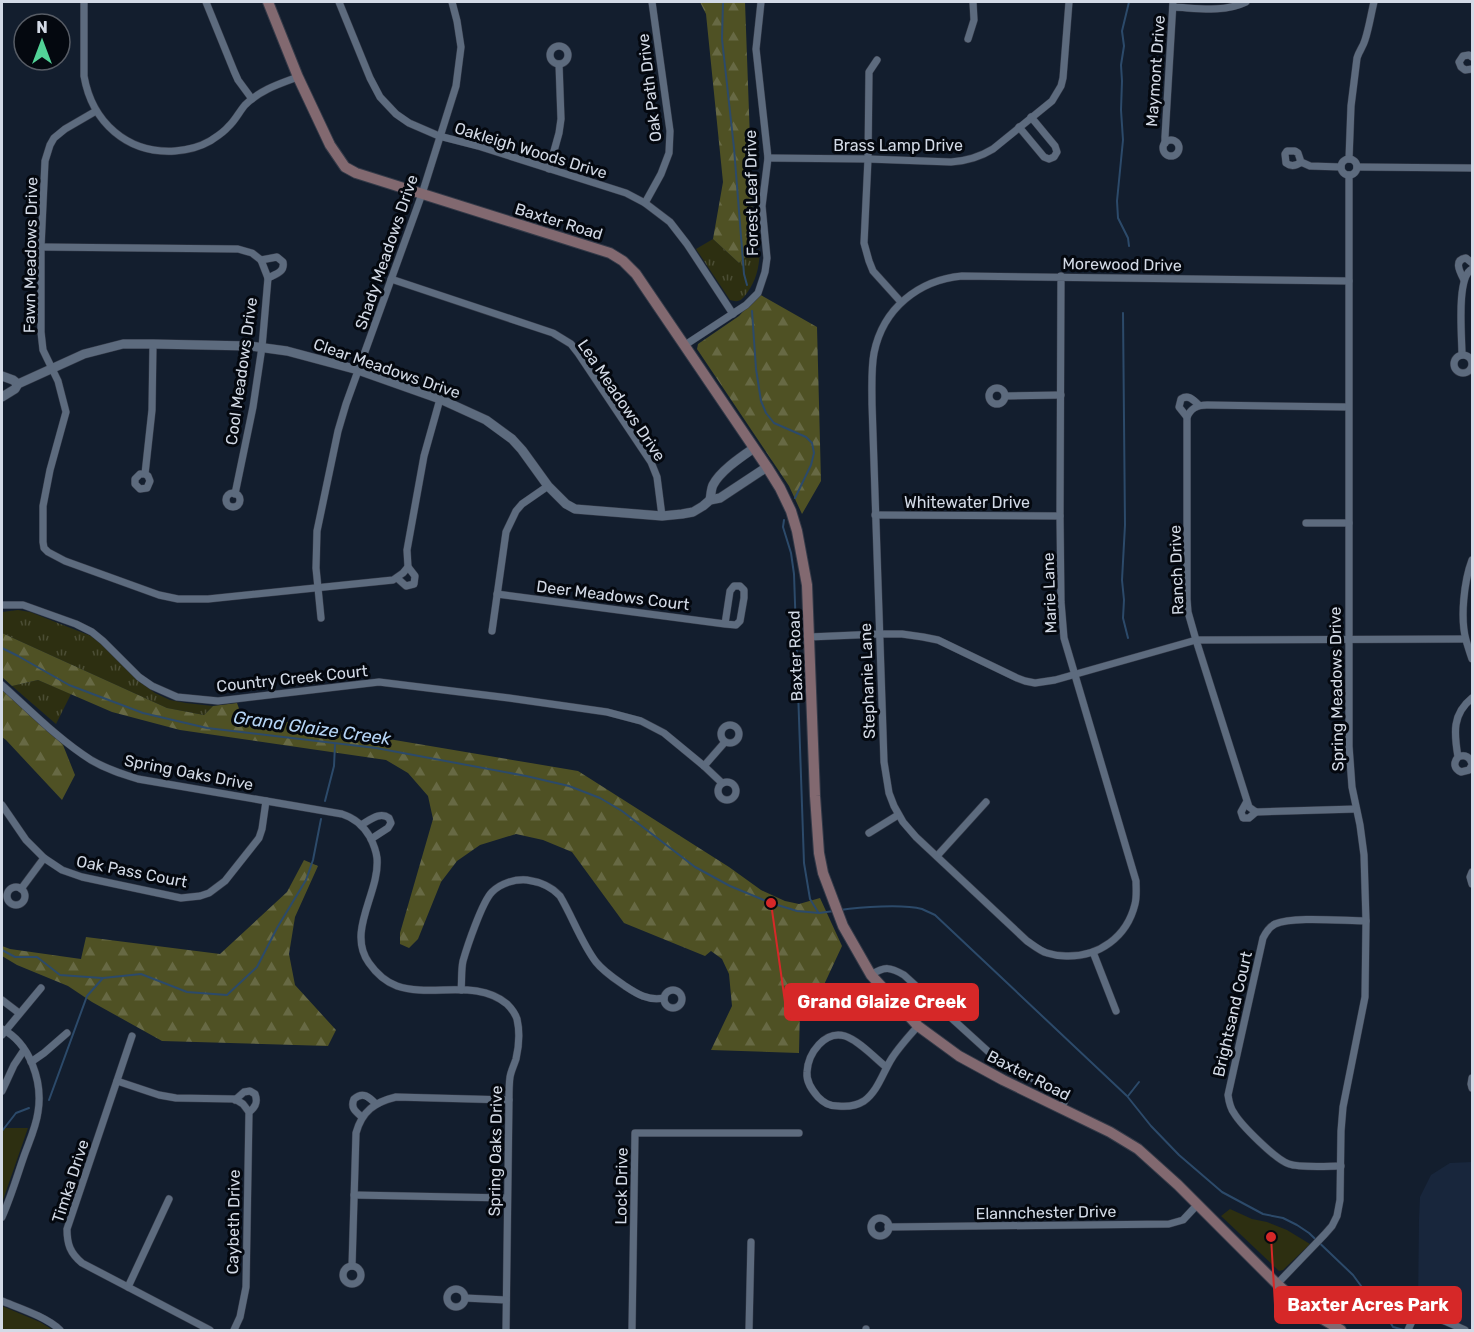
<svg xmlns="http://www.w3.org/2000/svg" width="1474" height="1332" viewBox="0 0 1474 1332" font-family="Rubik,sans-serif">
	<defs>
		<pattern id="grass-tufts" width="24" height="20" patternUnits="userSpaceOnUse" patternTransform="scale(1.5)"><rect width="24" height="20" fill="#2d2f11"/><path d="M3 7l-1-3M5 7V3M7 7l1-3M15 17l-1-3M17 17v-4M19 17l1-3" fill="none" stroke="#4b4d34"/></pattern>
		<pattern id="forest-firs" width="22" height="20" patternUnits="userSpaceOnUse" patternTransform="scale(1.5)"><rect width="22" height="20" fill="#4f5124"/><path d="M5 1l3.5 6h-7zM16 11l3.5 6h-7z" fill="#676944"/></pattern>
	</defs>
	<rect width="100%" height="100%" fill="#131e2e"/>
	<path fill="#18263c" d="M1472 1162V1330H1470L1442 1317 1431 1314 1418 1307 1419 1219 1420 1197 1431 1175 1450 1163Z"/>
	<g fill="url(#grass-tufts)">
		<path d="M713 239 739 263 754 250H760C759 267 757 279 747 293 742 300 739 303 730 300L696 249Z"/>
		<path d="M18 610 30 612 91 636 111 651 139 681 155 693 170 700 186 703 213 706 204 715 167 708 2 633V612Z"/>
		<path d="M38 680 71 694 56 724 12 686Z"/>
	</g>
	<g fill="url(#forest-firs)">
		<path d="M700 2H745L754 250 739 263 713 239 723 182 706 14Z"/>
		<path d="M759 294 817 327 821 481 802 514 789 486 697 349 698 344 739 316Z"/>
		<path d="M2 633 167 708 204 715 213 706 237 703 241 714 578 771 729 867 761 890 785 901 799 904 820 898 842 946 822 989 800 1007 799 1053 711 1050 732 1006 729 974 722 959 711 951 705 956 624 923 572 852 543 840 516 834 480 845 457 861 441 882 418 939 409 948 400 944V933L433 819 428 796 408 773 386 760 180 730 112 712 38 680 12 686 2 677Z"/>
		<path d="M2 689 61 740 75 775 62 800 6 740 2 737Z"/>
		<path d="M304 860 318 866 295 917 289 954 295 985 336 1030 328 1046 162 1041 92 1002 68 986 17 965 2 956V946L10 949 81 959 86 937 220 954 287 892Z"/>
	</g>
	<g fill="#2d2f11">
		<path d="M2 1128H28L2 1203Z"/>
		<path d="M1230 1209 1252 1219 1267 1222 1287 1230 1310 1244 1283 1270 1279 1271 1221 1216Z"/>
		<path d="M2 1306 40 1322 53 1330H2Z"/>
	</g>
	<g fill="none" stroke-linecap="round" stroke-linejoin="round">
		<g stroke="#2c4a6a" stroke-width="2">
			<path d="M723 2 722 39 734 148 744 274 747 285"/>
			<path d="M1129 246 1128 238 1118 218 1117 201 1123 140 1121 110 1122 81 1121 65 1124 46 1122 31 1129 2"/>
			<path d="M752 311 756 369 761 401 766 413 774 423 806 437 812 443 814 453 811 465 795 498"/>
			<path d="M1123 313 1125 525 1122 580 1124 600 1123 618 1128 638"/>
			<path d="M784 520 783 527 791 553 794 574 804 863 810 899 818 912"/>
			<path d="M2 648 18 656 69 685 143 713 207 728 376 748 526 776 569 786 600 798 622 811 695 867 730 886 771 903 797 911 819 913 834 911"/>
			<path d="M325 801 334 766 335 745"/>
			<path d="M840 910C860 907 903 904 922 909 926 911 931 913 935 915L1127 1096 1151 1126 1179 1155 1222 1192 1263 1214 1283 1218 1297 1225 1309 1233 1353 1275 1375 1305 1386 1315 1393 1327 1404 1330"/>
			<path d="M2 950 15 957H37L60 975 102 978"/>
			<path d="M1128 1096 1139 1082"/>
			<path d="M49 1100 87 996 103 978 141 974 187 992 227 995 257 967 277 928 306 880 313 860 321 819"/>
			<path d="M2 1131 16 1113 29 1108"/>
		</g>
		<defs>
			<g id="minor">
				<path d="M84 2V76C92 122 127 154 175 151 188 150 198 148 210 141 216 137 223 133 228 127 235 121 239 112 245 105 260 90 279 84 298 77"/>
				<path d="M206 2 234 71 238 80 252 99"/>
				<path d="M339 2 370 78 380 97 396 114 409 123 439 136 478 146 626 193 645 203 670 222 687 244 733 314"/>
				<path d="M1173 7C1197 8 1223 13 1246 2"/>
				<path d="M968 39 974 20 973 2"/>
				<circle cx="559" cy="55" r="9"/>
				<path d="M1472 57 1469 55 1463 56 1459 62 1461 67 1465 70 1472 69"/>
				<path d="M877 60 869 72 868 159 864 243 869 261 873 271 901 302"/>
				<path d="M96 111 65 129 54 138 50 145 45 161 41 247V332L43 350 58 381 66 412 50 470 43 506V542L44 548 48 552 65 561 159 595 178 599H208L393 580 403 573 408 567 407 550 424 456 440 399"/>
				<path d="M1019 127 1044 157 1049 159 1054 157 1057 152 1055 146 1031 117"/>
				<circle cx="1171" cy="148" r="8"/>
				<path d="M1165 143V137L1173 2"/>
				<path d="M768 158 868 159 951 162C966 161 980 157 993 149L1052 101 1061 86 1063 78 1069 2"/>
				<path d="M1349 159 1351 106 1357 58C1359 51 1363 47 1365 40 1369 28 1371 14 1374 2"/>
				<circle cx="1349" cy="167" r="8"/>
				<path d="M1301 162 1298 153 1295 151H1287L1285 154 1286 163C1291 167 1296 166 1301 162L1310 166 1341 167"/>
				<path d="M1357 167 1472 168"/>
				<path d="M549 169 559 133 561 119 559 64"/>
				<path d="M645 203 661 174 669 153 670 131 652 2"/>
				<path d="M41 247 238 249 252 253 261 260 268 278 262 347 253 407 235 494"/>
				<path d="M261 260 277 257 283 262C285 272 276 274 268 278"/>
				<path d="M1061 276 1060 516 1061 602 1064 638 1136 881C1136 888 1137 896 1135 904 1127 937 1099 957 1066 956 1059 956 1053 955 1047 953 1040 951 1033 945 1027 941L916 837 903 822 894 806 889 793 884 762 872 404C872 387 871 369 874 353 883 308 919 280 962 276L1349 281"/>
				<path d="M391 279 553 333 571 344 578 353 651 462 657 477 662 516"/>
				<path d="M1464 280C1460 272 1453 260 1466 258L1472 263"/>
				<path d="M685 345 746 305 758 293 765 272 767 258 762 206 768 158 756 49 761 2"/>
				<path d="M1462 355C1462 337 1456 277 1472 269"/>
				<circle cx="1463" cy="364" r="9"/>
				<circle cx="997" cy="396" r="8"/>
				<path d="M1006 396 1061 395"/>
				<path d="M1348 407 1207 405C1197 405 1191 408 1187 417V599L1188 612 1196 640 1249 807 1256 812 1356 809"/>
				<path d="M1187 417 1179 407 1181 399C1189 394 1193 400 1199 405"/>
				<path d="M145 474H140L135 479V484L140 489 147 488 150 481 148 476 145 474 152 410 153 344"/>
				<circle cx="233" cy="500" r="7"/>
				<path d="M875 515 1060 516"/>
				<path d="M1306 523H1349"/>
				<path d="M1472 560C1464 581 1460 618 1466 640 1468 647 1470 653 1472 659"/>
				<path d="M397 578 406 586 414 584 415 576 408 567"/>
				<path d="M497 594 725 624 736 625 740 621 744 598V590L740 586H734L730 591 725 624"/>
				<path d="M2 605H23L76 624 92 632 103 641 139 677 152 686 177 697 218 701 379 682 509 698 607 712 641 721 664 733 704 766 722 783"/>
				<path d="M321 618 316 568 317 531 338 431 346 404 422 194 456 86 461 47 457 21 452 2"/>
				<path d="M492 631 506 532 516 511 522 504 548 486"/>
				<path d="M809 637 879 634H902L923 637 938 640 1017 678 1025 681 1035 683 1055 680 1196 640 1465 639"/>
				<path d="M2 685C30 710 58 739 91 760 106 769 122 774 138 779L342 814C355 818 363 825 370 837 373 843 376 850 377 858 380 893 346 931 369 963 376 973 386 982 397 986 432 998 476 978 507 1004 511 1008 515 1013 517 1019 520 1032 519 1046 516 1059 514 1065 511 1071 510 1077 509 1084 509 1092 509 1100L506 1330"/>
				<circle cx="730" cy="734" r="9"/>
				<path d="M1458 757C1465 754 1471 757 1472 765L1469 770 1461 772C1454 769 1453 763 1458 757 1454 733 1452 714 1472 698"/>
				<path d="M704 766 725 742"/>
				<circle cx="727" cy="791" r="9"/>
				<path d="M1246 803 1241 812 1243 818H1249L1256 812"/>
				<path d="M2 805 26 840 44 858 62 870 82 877 181 898 200 896 209 893 225 881 259 838 262 829 266 801"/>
				<path d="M361 825C370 820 380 811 389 818L391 823 388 828 371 839"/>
				<path d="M869 833 898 815"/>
				<path d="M937 856 986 802"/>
				<path d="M1472 872 1470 877 1472 884"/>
				<circle cx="16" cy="896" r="9"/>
				<path d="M21 889 44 858"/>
				<path d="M1093 952 1116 1011"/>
				<path d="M871 975C885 966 890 967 904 975L992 1055 1007 1065 1064 1095 1066 1098 1061 1109"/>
				<circle cx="673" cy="999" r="9"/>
				<path d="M461 990C462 981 461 970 463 961 467 947 482 902 492 892 501 883 515 879 527 880 541 882 551 886 560 896 572 916 582 944 596 962 604 972 615 979 625 986 637 994 648 1001 664 998"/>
				<path d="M2 1000 19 1013"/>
				<path d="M2 1029C30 1043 43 1082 38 1112 36 1127 29 1142 24 1156 17 1176 11 1197 2 1217"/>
				<path d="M2 1035 41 988"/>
				<path d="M132 1036 67 1229C67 1244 70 1253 82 1263L210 1330"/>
				<path d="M31 1062 44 1053 67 1033"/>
				<path d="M886 1067C875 1058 858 1040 845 1036 825 1030 808 1053 807 1072 806 1082 812 1090 818 1097 824 1103 829 1106 838 1106 847 1107 856 1106 864 1101 878 1091 883 1072 892 1058 899 1047 909 1036 918 1026"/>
				<path d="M1472 1078 1471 1084 1472 1088"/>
				<path d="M117 1081 159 1095 176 1098 235 1099 243 1104 249 1112 246 1287 240 1317 234 1330"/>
				<path d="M2 1091 14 1065 24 1050"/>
				<path d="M235 1100 244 1092 250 1091 255 1094C258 1102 256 1107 249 1112"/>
				<path d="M362 1117C356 1112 350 1108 354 1099 363 1091 369 1097 376 1104"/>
				<path d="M1341 1166C1329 1166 1300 1168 1289 1164 1276 1160 1241 1125 1234 1113 1230 1108 1229 1102 1228 1095L1263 938C1266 932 1269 927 1275 924 1293 916 1344 921 1366 921"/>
				<path d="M354 1195 507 1198"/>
				<circle cx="880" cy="1227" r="9"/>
				<path d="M888 1227 1169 1224 1183 1220 1197 1205"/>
				<path d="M352 1266 356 1133C362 1111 375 1102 396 1097L509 1100"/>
				<circle cx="352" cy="1275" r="9"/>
				<path d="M1277 1284 1325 1234 1332 1226 1337 1216 1340 1200 1341 1131 1343 1107 1365 997 1366 921 1364 855 1360 825 1352 787 1349 746V175"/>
				<path d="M128 1287 169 1199"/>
				<circle cx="456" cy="1298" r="9"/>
				<path d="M465 1298 506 1300"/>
				<path d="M2 1301C19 1308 47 1317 60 1330"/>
				<path d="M632 1330 635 1133H799"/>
				<path d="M749 1330 751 1242"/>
				<path d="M866 1330V1329"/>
				<path d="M1408 1330 1413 1319 1419 1312 1447 1322 1465 1330"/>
			</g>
			<g id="tertiary">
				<path d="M2 376 13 380 18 384"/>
				<path d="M2 397 15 389 18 384 84 354 123 344H153L250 346 287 351 358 370 440 399 486 420 512 439 522 450 548 486 566 504 575 509 662 516 682 514 693 512 703 506 710 500 720 498 767 467"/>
				<path d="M710 500C711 495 711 489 713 485 720 471 741 457 754 448"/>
			</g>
			<path id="secondary" d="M268 2 298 77 330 145 345 167 356 173 610 253 623 261 636 274 767 467 780 488 791 511 797 531 807 585 815 796 819 853 823 873 843 926 871 975 918 1026 959 1056 1003 1080 1110 1132 1138 1149 1178 1185 1277 1284 1309 1311 1341 1330"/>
		</defs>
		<use href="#minor" stroke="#343a48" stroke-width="8"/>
		<use href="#tertiary" stroke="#343a48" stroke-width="10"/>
		<use href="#secondary" stroke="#343a48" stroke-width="12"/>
		<use href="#minor" stroke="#5d6b7e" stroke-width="7"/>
		<use href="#tertiary" stroke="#5d6b7e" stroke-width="9"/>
		<use href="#secondary" stroke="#826970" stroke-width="10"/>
	</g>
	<g text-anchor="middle" stroke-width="6" stroke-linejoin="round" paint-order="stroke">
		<g font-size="16" fill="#d3dae6" stroke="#04080f">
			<text transform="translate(1155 71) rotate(-86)" y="6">Maymont Drive</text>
			<text transform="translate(649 88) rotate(-97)" y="6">Oak Path Drive</text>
			<text x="898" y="151">Brass Lamp Drive</text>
			<text transform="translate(531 150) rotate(17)" y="6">Oakleigh Woods Drive</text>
			<text transform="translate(751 193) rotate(-91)" y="6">Forest Leaf Drive</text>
			<text transform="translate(559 221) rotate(17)" y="6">Baxter Road</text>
			<text transform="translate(386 252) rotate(-71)" y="6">Shady Meadows Drive</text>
			<text transform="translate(30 255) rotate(-89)" y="6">Fawn Meadows Drive</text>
			<text transform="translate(1122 264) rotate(1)" y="6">Morewood Drive</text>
			<text transform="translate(387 368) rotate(19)" y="6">Clear Meadows Drive</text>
			<text transform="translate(241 371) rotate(-82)" y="6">Cool Meadows Drive</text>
			<text transform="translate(622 400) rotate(56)" y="6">Lea Meadows Drive</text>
			<text x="967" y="508">Whitewater Drive</text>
			<text transform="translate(1176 570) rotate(-92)" y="6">Ranch Drive</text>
			<text transform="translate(1049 593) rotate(-92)" y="6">Marie Lane</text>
			<text transform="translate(613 595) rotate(7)" y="6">Deer Meadows Court</text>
			<text transform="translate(795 656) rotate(-92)" y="6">Baxter Road</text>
			<text transform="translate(292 678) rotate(-6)" y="6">Country Creek Court</text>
			<text transform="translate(867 681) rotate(-92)" y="6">Stephanie Lane</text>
			<text transform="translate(1336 689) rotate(-91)" y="6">Spring Meadows Drive</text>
			<text transform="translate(189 772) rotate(11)" y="6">Spring Oaks Drive</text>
			<text transform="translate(132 871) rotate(11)" y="6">Oak Pass Court</text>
			<text transform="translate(1232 1014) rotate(-77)" y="6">Brightsand Court</text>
			<text transform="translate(1029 1075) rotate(27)" y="6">Baxter Road</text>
			<text transform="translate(495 1151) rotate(-89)" y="6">Spring Oaks Drive</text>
			<text transform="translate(70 1181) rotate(-72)" y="6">Timka Drive</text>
			<text transform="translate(621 1186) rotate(-89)" y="6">Lock Drive</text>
			<text transform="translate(1046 1212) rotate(-1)" y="6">Elannchester Drive</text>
			<text transform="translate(233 1222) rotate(-89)" y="6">Caybeth Drive</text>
		</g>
		<g font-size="18" font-style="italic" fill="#b5d4f5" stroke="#04080f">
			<text transform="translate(312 728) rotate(8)" y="6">Grand Glaize Creek</text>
		</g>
	</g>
	<path fill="none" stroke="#d62828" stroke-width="2" d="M771 903L785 1002M1271 1237L1275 1305"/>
	<g fill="#d62828" stroke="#04080f" stroke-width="2">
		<circle cx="771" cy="903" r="6"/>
		<circle cx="1271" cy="1237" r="6"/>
	</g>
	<g fill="#d62828" stroke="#d62828" stroke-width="2">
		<rect x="785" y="984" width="193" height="36" rx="6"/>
		<rect x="1275" y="1287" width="186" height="36" rx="6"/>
	</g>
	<g font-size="18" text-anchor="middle" font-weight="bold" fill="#fff">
		<text x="882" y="1008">Grand Glaize Creek</text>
		<text x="1368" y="1311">Baxter Acres Park</text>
	</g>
	<rect width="1474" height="1332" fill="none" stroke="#d3dae6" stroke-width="6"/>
	<g transform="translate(42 42)"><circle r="28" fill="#04080f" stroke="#575c65" stroke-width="1.5"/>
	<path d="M0-4.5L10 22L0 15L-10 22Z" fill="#52d397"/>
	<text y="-9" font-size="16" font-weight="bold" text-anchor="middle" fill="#d3dae6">N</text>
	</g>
</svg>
